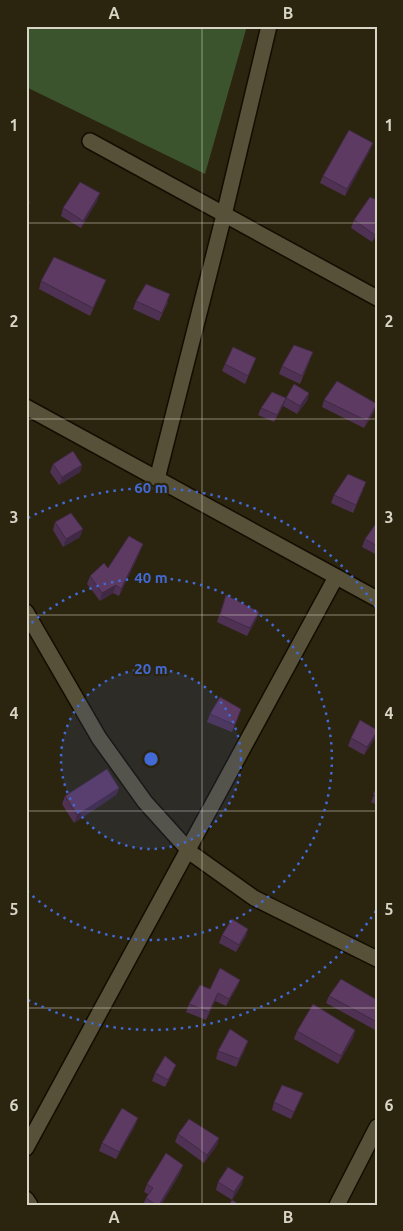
<svg xmlns="http://www.w3.org/2000/svg" width="403" height="1231" viewBox="0 0 403 1231" font-family="Ubuntu,sans-serif">
	<rect width="100%" height="100%" fill="#2b240e"/>
	<path fill="#3b542e" d="M26 26H247L205 174 26 87Z"/>
	<g fill="none" stroke-linecap="round" stroke-linejoin="round">
		<defs>
			<g id="minor">
				<path d="M90 141 377 298"/>
				<path d="M26 407 377 599"/>
				<path d="M157 479 224 215 269 26"/>
				<path d="M26 612 99 738 145 802 191 853 254 898 377 959"/>
				<path d="M26 1148 336 577"/>
				<path d="M26 1199 30 1205"/>
				<path d="M337 1205 377 1127"/>
			</g>
		</defs>
		<use href="#minor" stroke="#130d00" stroke-width="18"/>
		<use href="#minor" stroke="#585139" stroke-width="15"/>
	</g>
	<g fill="#4f3253">
		<path d="M370 150 345 196 320 183 323 176Z"/>
		<path d="M97 201 81 228 61 216 63 208Z"/>
		<path d="M354 220 377 235 372 242 351 228Z"/>
		<path d="M41 281 103 288 90 316 39 289Z"/>
		<path d="M136 301 168 302 159 321 133 309Z"/>
		<path d="M256 358 245 384 222 371 225 364Z"/>
		<path d="M310 360 300 384 279 374 282 366Z"/>
		<path d="M309 393 307 401 297 414 283 406 286 398Z"/>
		<path d="M286 398 283 406 274 422 258 415 261 408Z"/>
		<path d="M324 400 374 412 364 428 322 407Z"/>
		<path d="M53 464 82 465 80 472 59 485 50 472Z"/>
		<path d="M363 490 353 513 331 503 334 495Z"/>
		<path d="M55 522 80 537 63 547 53 530Z"/>
		<path d="M377 522V555L362 547 365 539Z"/>
		<path d="M140 552 119 596 113 593 100 601 87 584 90 576 108 568Z"/>
		<path d="M226 595 259 612 256 620 247 636 217 622Z"/>
		<path d="M241 709 232 732 207 722 210 714Z"/>
		<path d="M377 730 375 738 364 755 348 746 351 738Z"/>
		<path d="M119 788 116 795 74 823 62 804 65 796Z"/>
		<path d="M377 788V805L371 802Z"/>
		<path d="M248 929 246 936 236 952 219 943 222 935Z"/>
		<path d="M240 980 237 987 226 1006 215 1001 206 1020 186 1012 189 1004 210 989Z"/>
		<path d="M329 996 377 1000V1031L326 1003Z"/>
		<path d="M355 1030 353 1038 338 1064 294 1039 297 1031Z"/>
		<path d="M245 1049 236 1067 216 1059 218 1051Z"/>
		<path d="M173 1072 165 1087 152 1081 155 1073Z"/>
		<path d="M303 1093 291 1119 272 1110 274 1102Z"/>
		<path d="M135 1126 116 1159 99 1151 102 1143Z"/>
		<path d="M178 1134 219 1138 217 1145 204 1163 175 1142Z"/>
		<path d="M183 1165 180 1173 161 1205H143L146 1198 148 1194 144 1192 147 1184Z"/>
		<path d="M218 1182 242 1184 232 1200 216 1190Z"/>
	</g>
	<g fill="#402944">
		<path d="M373 143 370 150 345 196 347 189Z"/>
		<path d="M100 193 97 201 81 228 83 221Z"/>
		<path d="M377 232V235L372 242 375 235Z"/>
		<path d="M106 280 103 288 90 316 93 308Z"/>
		<path d="M309 393 307 401 297 414 300 406Z"/>
		<path d="M286 398 283 406 274 422 277 415Z"/>
		<path d="M377 404 374 412 364 428 367 421Z"/>
		<path d="M82 465 80 472 59 485 62 477Z"/>
		<path d="M83 529 80 537 63 547 66 539Z"/>
		<path d="M143 544 140 552 119 596 121 589Z"/>
		<path d="M116 585 113 593 100 601 102 593Z"/>
		<path d="M259 612 256 620 247 636 250 628Z"/>
		<path d="M377 732 375 738 364 755 367 747Z"/>
		<path d="M119 788 116 795 74 823 77 815Z"/>
		<path d="M248 929 246 936 236 952 239 945Z"/>
		<path d="M240 980 237 987 226 1006 229 999Z"/>
		<path d="M218 993 215 1001 206 1020 209 1012Z"/>
		<path d="M355 1030 353 1038 338 1064 341 1056Z"/>
		<path d="M248 1041 245 1049 236 1067 239 1059Z"/>
		<path d="M176 1065 173 1072 165 1087 168 1080Z"/>
		<path d="M303 1093 300 1101 291 1119 294 1112Z"/>
		<path d="M138 1118 135 1126 116 1159 119 1152Z"/>
		<path d="M219 1138 217 1145 204 1163 207 1155Z"/>
		<path d="M183 1165 180 1173 161 1205H159Z"/>
		<path d="M244 1177 242 1184 232 1200 234 1192Z"/>
	</g>
	<g fill="#5c3a61" stroke="#402944">
		<path d="M349 130 373 143 347 189 323 176Z"/>
		<path d="M80 182 100 193 83 221 63 208Z"/>
		<path d="M370 197 377 200V232L375 235 354 220Z"/>
		<path d="M26 200 30 202 26 209Z"/>
		<path d="M54 257 106 280 93 308 41 281Z"/>
		<path d="M146 284 170 294 162 313 136 301Z"/>
		<path d="M294 345 313 352 302 376 282 366Z"/>
		<path d="M233 347 256 358 248 376 225 364Z"/>
		<path d="M337 381 377 404 367 421 324 400Z"/>
		<path d="M294 384 309 393 300 406 286 398Z"/>
		<path d="M272 392 286 398 277 415 261 408Z"/>
		<path d="M73 451 82 465 62 477 53 464Z"/>
		<path d="M348 474 366 482 356 505 334 495Z"/>
		<path d="M71 513 83 529 66 539 55 522Z"/>
		<path d="M377 522V546L365 539Z"/>
		<path d="M129 536 143 544 121 589 116 585 102 593 90 576 104 563 108 568Z"/>
		<path d="M226 595 259 612 250 628 220 615Z"/>
		<path d="M220 697 241 709 235 725 210 714Z"/>
		<path d="M360 720 377 730V732L367 747 351 738Z"/>
		<path d="M107 769 119 788 77 815 65 796Z"/>
		<path d="M377 788V796L373 794Z"/>
		<path d="M232 919 248 929 239 945 222 935Z"/>
		<path d="M220 968 240 980 229 999 218 993 209 1012 189 1004 200 985 210 989Z"/>
		<path d="M341 979 377 1000V1022L329 996Z"/>
		<path d="M313 1004 355 1030 341 1056 297 1031Z"/>
		<path d="M230 1029 248 1041 239 1059 218 1051Z"/>
		<path d="M165 1056 176 1065 168 1080 155 1073Z"/>
		<path d="M282 1085 303 1093 294 1112 274 1102Z"/>
		<path d="M122 1108 138 1118 119 1152 102 1143Z"/>
		<path d="M189 1119 219 1138 207 1155 178 1134Z"/>
		<path d="M166 1153 183 1165 159 1205H156L146 1198 153 1188 147 1184Z"/>
		<path d="M228 1167 244 1177 234 1192 218 1182Z"/>
		<path d="M232 1200 240 1205H229Z"/>
	</g>
	<path fill="none" stroke="#d8d4c6" stroke-width="1" stroke-opacity="0.55" d="M202 26V1205M26 223H377M26 419H377M26 615H377M26 811H377M26 1008H377"/>
	<circle cx="151" cy="759" r="90" fill="#4269d4" fill-opacity=".12"/>
	<g fill="none" stroke="#4269d4" stroke-width="2.5" stroke-dasharray="2.5 5">
		<circle cx="151" cy="759" r="90"/>
		<path d="M26 628A181 181 0 1 1 26 890"/>
		<path d="M376 911A271 271 0 0 1 28 1000M28 518A271 271 0 0 1 376 607"/>
	</g>
	<circle cx="151" cy="759" r="8" fill="#4269d4" stroke="#2b240e" stroke-width="2.5"/>
	<g font-size="15" text-anchor="middle" font-weight="bold" fill="#4269d4" stroke="#2b240e" stroke-width="4.5" stroke-linejoin="round" paint-order="stroke">
		<text x="151" y="493">60 m</text>
		<text x="151" y="583">40 m</text>
		<text x="151" y="674">20 m</text>
	</g>
	<rect width="403" height="1231" fill="none" stroke="#2b240e" stroke-width="55"/>
	<rect x="28" y="28" width="348" height="1176" fill="none" stroke="#d8d4c6" stroke-width="2"/>
	<g font-size="16" text-anchor="middle" font-weight="bold" fill="#d8d4c6">
		<text x="114" y="19">A</text>
		<text x="288" y="19">B</text>
		<text x="14" y="131">1</text>
		<text x="389" y="131">1</text>
		<text x="14" y="327">2</text>
		<text x="389" y="327">2</text>
		<text x="14" y="523">3</text>
		<text x="389" y="523">3</text>
		<text x="14" y="719">4</text>
		<text x="389" y="719">4</text>
		<text x="14" y="915">5</text>
		<text x="389" y="915">5</text>
		<text x="14" y="1111">6</text>
		<text x="389" y="1111">6</text>
		<text x="114" y="1223">A</text>
		<text x="288" y="1223">B</text>
	</g>
</svg>
